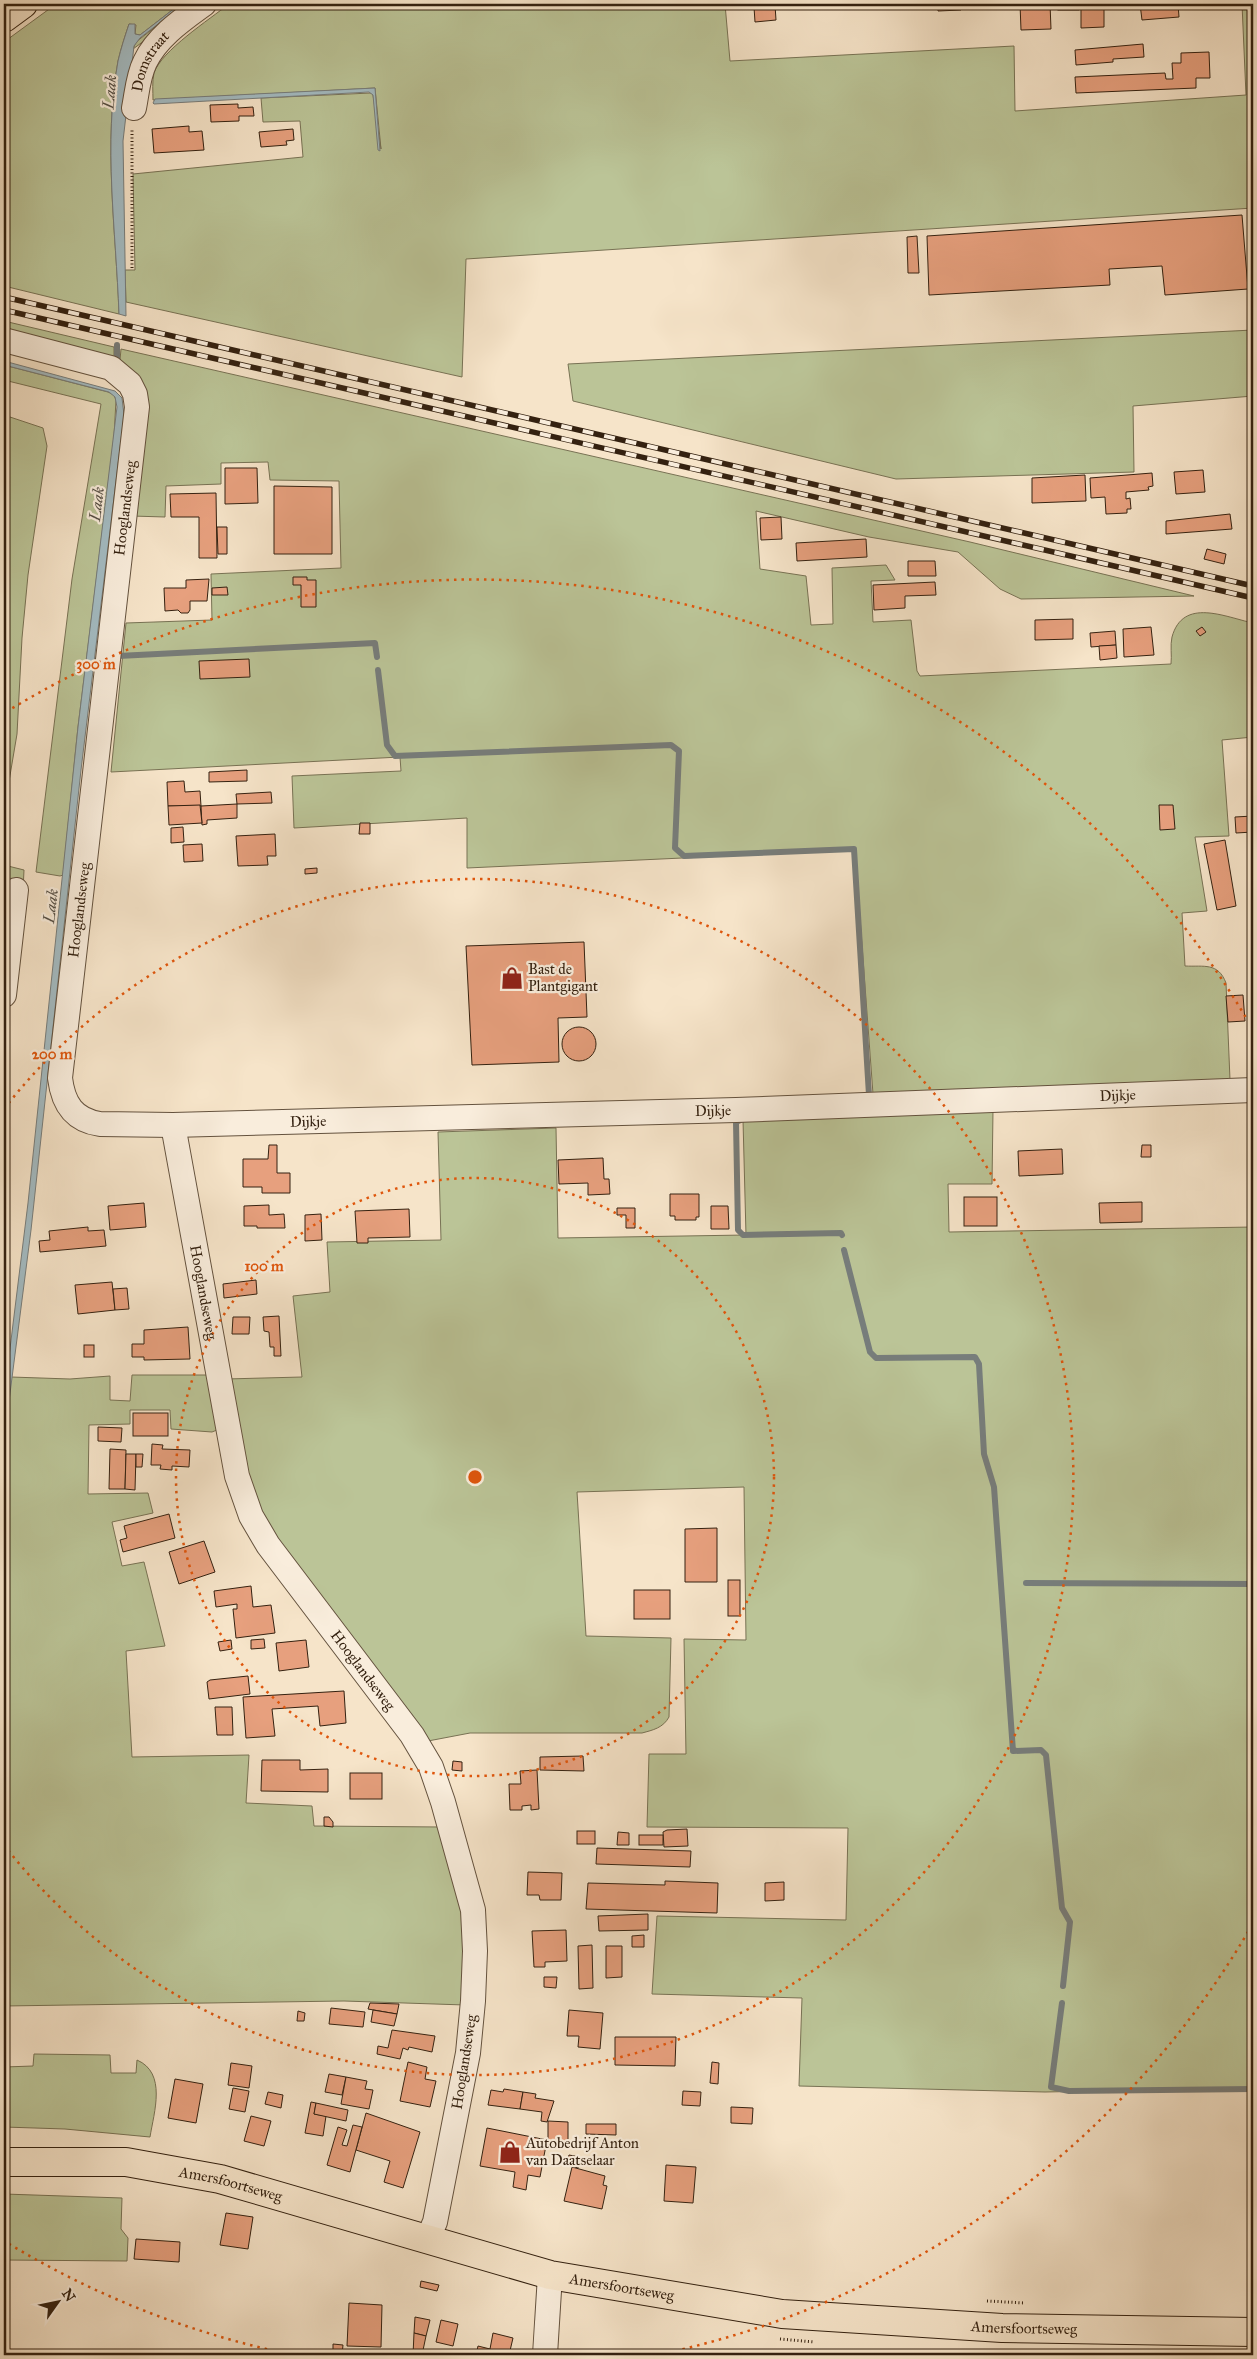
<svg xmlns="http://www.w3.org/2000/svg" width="1257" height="2359" viewBox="0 0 1257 2359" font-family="'IM FELL Great Primer',serif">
	<rect width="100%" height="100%" fill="#f6e4c9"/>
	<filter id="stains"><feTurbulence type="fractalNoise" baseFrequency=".004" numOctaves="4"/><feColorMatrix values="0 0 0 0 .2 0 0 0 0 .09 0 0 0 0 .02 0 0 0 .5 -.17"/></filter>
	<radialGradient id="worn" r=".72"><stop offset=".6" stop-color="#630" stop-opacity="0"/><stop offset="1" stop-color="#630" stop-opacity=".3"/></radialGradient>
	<g fill="#bbc497" stroke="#787254">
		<path d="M56 4H180L140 35 135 34 136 25 129 24C125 36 121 48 118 61 103 144 116 230 119 314L4 286V42Z"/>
		<path d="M184 4H194L133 49 136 42Z"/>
		<path d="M229 4H725L730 61 1014 46 1015 111 1246 95 1242 4H1253V208L466 259 462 377 126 302 125 270H135L133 174 303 157 300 121 263 122 261 98 371 93 373 95 381 149 375 88 153 100C153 92 152 81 154 73 161 51 210 19 229 4Z"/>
		<path d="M4 321 114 347V358L120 360 121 349 970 542 1194 596 1021 599 1000 589 958 552 869 537 756 511 760 569 806 576 811 625 833 624 832 568 886 565 895 580 871 581 873 622 911 620 917 671 920 676 1171 664C1172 656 1170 645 1172 637 1183 597 1225 617 1253 623V737L1222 740 1229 836 1195 837 1207 911 1182 913 1185 966C1204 967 1218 962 1226 983L1230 1080 873 1094 855 850 467 868V818L294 828 292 776 401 771 400 757 111 772 126 623 212 620 211 574 341 568 339 481 270 480 268 462 221 463V484L166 486 165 517 132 516 143 393 4 334Z"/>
		<path d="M1253 330V396L1133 406 1134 472 896 479 573 401 568 364Z"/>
		<path d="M4 365 108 392 114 395 116 400 114 437 78 727 63 875 60 876 36 872 72 579 101 404 4 380Z"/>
		<path d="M4 415 43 428 47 446 28 575 22 638 17 734 4 811V702L8 662 9 619 4 586Z"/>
		<path d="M4 865 24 870 23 891 4 887Z"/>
		<path d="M993 1110 992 1184H948L949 1232 1253 1227V2088L1045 2092 799 2086 802 1998 652 1994 657 1916 846 1920 848 1828 647 1827 649 1754H686L684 1639 746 1640 744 1487 577 1492 586 1636 671 1638 669 1717C663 1728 653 1730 642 1733H470L428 1741 277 1543 252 1494 226 1379 302 1377 293 1296 330 1292 327 1242 441 1240 438 1132 556 1128 558 1238 746 1235 743 1120Z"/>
		<path d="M132 1375H209L217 1430 212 1432 171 1429 170 1410H130V1424L89 1425 88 1494 148 1493 153 1513 112 1522 122 1566 144 1562 165 1646 126 1651 132 1757 249 1755 246 1803 312 1806 314 1826 442 1827 464 1908 465 2005 344 2001 4 2006V1440L11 1377 70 1379 110 1376V1400L130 1401Z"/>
		<path d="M34 2054 110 2055 111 2073H136L137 2060C167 2073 154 2112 150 2137L65 2129 4 2127V2067L33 2066Z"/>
		<path d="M4 2194 122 2198 121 2229 128 2238 127 2261 4 2260Z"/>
	</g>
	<g fill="#a3bbc2" stroke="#777d7b">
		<path d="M180 4H184L140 38 134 46 123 141 126 316 119 314C116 230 103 144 118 61 121 48 125 36 129 24H135V34L140 35Z"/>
		<path d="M375 88 380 151 378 150 373 95 369 92 154 104 153 103 155 99Z"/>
		<path d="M4 361 115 391 122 398 124 415 81 770 31 1230 4 1440V1397L28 1203 78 727 117 407 115 397 109 392 4 365Z"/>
	</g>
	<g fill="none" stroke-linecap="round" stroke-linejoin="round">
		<g stroke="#777d7b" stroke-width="6">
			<path d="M117 359V345"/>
			<path d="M118 656 375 643 377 657"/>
			<path d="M378 670 387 745 395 756 671 745 679 751 675 848 684 856 854 849 869 1095"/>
			<path d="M743 1119 736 1122 738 1230 743 1235 841 1233 842 1235"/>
			<path d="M844 1250 870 1352 876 1358 975 1357 979 1364 984 1454 994 1487 1013 1751 1041 1750 1046 1755 1062 1908 1070 1922 1063 1986"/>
			<path d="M1026 1583 1253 1584"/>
			<path d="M1062 2003 1051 2087 1069 2091 1253 2089"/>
		</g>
	</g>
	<g fill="#e7a07e" stroke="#342110">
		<path d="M938 4H961V10L938 11Z"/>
		<path d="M1020 4H1050L1051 29 1021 30Z"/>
		<rect x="1058" y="4" width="21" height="6"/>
		<path d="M1140 4H1178L1179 17 1142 20Z"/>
		<path d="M775 5 776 20 755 22 754 7Z"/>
		<path d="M1081 6H1104V27L1081 28Z"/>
		<path d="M1143 44 1144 57 1113 59V62L1076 65 1075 50Z"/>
		<path d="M1209 52 1210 78H1196V88L1076 93 1075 77 1165 73 1166 79H1173L1172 63H1181V53Z"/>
		<path d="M238 104V108L253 107 254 116H239V121L211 122 210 105Z"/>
		<path d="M189 126V132L202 131 204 150 154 153 152 129Z"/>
		<path d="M293 129 294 140 286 141 287 145 261 147 259 132Z"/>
		<path d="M1242 215 1248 289 1165 295 1162 266 1109 269 1110 285 929 295 927 236Z"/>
		<path d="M917 236 919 273H908L907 237Z"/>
		<path d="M225 468H257L258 503 225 504Z"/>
		<path d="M1203 470 1205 492 1176 494 1174 472Z"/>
		<path d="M1152 473 1153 486 1148 487 1149 490 1126 492V499L1130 498 1131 509H1127V513L1106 514 1105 497 1091 498 1090 478Z"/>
		<path d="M1085 475 1086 501 1032 503V478Z"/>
		<path d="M274 486 332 487V554H274Z"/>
		<path d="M216 493 217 558H199V517H171L170 494Z"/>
		<path d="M1230 514 1232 529 1166 534V521Z"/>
		<path d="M781 517 782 539 761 540 760 518Z"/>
		<path d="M217 527H227V554H218Z"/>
		<rect x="1251" y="537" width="2" height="21"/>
		<path d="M866 539 867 557 797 561 796 543Z"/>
		<path d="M1207 549 1226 554 1224 564 1204 559Z"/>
		<path d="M908 561H935L936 576H908Z"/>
		<path d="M293 577H307V580H316V607H301V585H293Z"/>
		<path d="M209 579 207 601H190V610L188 613H181L178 610 165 611 164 588H186V580Z"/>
		<path d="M935 582 936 595 905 596V608L874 610 873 585Z"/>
		<path d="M227 587 228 595H212V588Z"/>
		<path d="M1073 619V639L1035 640V620Z"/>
		<path d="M1151 627 1154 655 1124 657 1123 629Z"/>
		<path d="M1202 627 1206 632 1200 636 1196 631Z"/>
		<path d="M1115 631 1116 645 1091 647 1090 633Z"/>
		<path d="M1116 645 1117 658 1100 660 1099 646Z"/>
		<path d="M249 659 250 677 200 679 199 661Z"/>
		<path d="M247 770V781L209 782V772Z"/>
		<path d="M184 781 185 792 200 791 201 806H168L167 782Z"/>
		<path d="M271 792 272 803 237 804 236 794Z"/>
		<path d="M237 804V818L207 820V824L202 825 201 806Z"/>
		<path d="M200 805 202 823 169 825 168 806Z"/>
		<path d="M1159 805H1173L1175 829 1160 830Z"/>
		<path d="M1253 816V832L1236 833 1235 817Z"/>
		<path d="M360 823H370V834H359Z"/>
		<path d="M183 827 184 842 171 843V828Z"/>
		<path d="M275 834 276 856H267L268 865 238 866 236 836Z"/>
		<path d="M1225 840 1236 906 1217 910 1204 844Z"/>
		<path d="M202 844 203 861 184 862 183 845Z"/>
		<path d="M317 868V873L305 874V869Z"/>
		<path d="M584 942 587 1017 558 1018 559 1062 472 1065 466 946Z"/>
		<path d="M1243 995 1245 1021 1228 1022 1226 996Z"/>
		<circle cx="579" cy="1044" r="17"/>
		<path d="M269 1145H277V1173H290V1193H262V1187H243V1159H268Z"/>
		<path d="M1142 1145H1151V1157H1141Z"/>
		<path d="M1062 1149 1063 1174 1019 1176 1018 1151Z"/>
		<path d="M603 1158 604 1179H609L610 1194 588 1195V1183L559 1184 558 1160Z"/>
		<path d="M670 1194H699V1217H696V1220H675V1216H670Z"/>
		<rect x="964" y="1197" width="33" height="29"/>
		<path d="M1142 1202V1222L1100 1223 1099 1203Z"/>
		<path d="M144 1203 146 1227 110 1230 108 1206Z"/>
		<path d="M269 1205V1215L284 1214 285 1228H257V1226H244V1206Z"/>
		<path d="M711 1206H728L729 1229H711Z"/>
		<path d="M617 1208H635V1228H626V1215H617Z"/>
		<path d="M409 1209 410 1237 368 1238V1243H357L355 1211Z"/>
		<path d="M321 1214 322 1240 305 1241V1215Z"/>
		<path d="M88 1227V1231L104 1230 106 1246 40 1252 39 1241 50 1240 49 1231Z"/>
		<path d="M256 1280 257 1294 224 1298 223 1284Z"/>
		<path d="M112 1282 115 1310 78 1314 75 1285Z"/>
		<path d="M127 1288 129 1309 115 1310 113 1289Z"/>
		<path d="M279 1316 281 1356H274V1347H270L269 1332 264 1331 263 1317Z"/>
		<path d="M233 1317H250L249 1334H232Z"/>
		<path d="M188 1327 190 1359 144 1360V1357H132V1344H144V1330Z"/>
		<rect x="84" y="1345" width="10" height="12"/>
		<rect x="133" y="1413" width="35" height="23"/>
		<path d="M98 1427 122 1428 121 1442 98 1441Z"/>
		<path d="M152 1444 163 1445 162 1449 190 1450 189 1467 172 1466V1470L160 1469 161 1465H151Z"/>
		<path d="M110 1449 126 1450 125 1489H109Z"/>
		<path d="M126 1454H136L135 1490 125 1489Z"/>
		<path d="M136 1454H143L142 1467H136Z"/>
		<path d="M169 1514 175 1538 123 1552 120 1540 127 1538 124 1526Z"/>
		<path d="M717 1528V1582H685V1529Z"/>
		<path d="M204 1541 215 1572 179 1584 169 1552Z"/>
		<rect x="728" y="1580" width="12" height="36"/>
		<path d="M251 1586 253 1607 271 1605 275 1633 236 1638 233 1609H237V1604L216 1607 214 1591Z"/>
		<rect x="634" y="1590" width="36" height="29"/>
		<path d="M264 1639 265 1648 251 1649V1640Z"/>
		<path d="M231 1640 232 1649 220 1651 218 1642Z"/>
		<path d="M306 1640 309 1667 279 1671 276 1643Z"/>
		<path d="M248 1676 250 1694 209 1699 207 1682 210 1680Z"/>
		<path d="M344 1691 346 1723 320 1726 318 1706 272 1709 275 1736 246 1738 243 1697Z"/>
		<path d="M215 1707H232L233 1735H217Z"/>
		<path d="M583 1756 584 1771 540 1770V1757Z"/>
		<path d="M262 1760H300V1770L328 1769V1792L261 1791Z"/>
		<path d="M453 1761 462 1762V1771L452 1770Z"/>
		<path d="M537 1770 539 1809 531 1810V1805L522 1806V1810H510L509 1784H521L520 1771Z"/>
		<rect x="350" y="1773" width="32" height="26"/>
		<path d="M324 1817H329L333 1822V1827L324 1826Z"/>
		<path d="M687 1829 688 1846 664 1847 663 1832 667 1830Z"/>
		<rect x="577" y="1831" width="18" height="13"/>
		<path d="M618 1832 629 1833V1845H617Z"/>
		<rect x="639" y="1835" width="24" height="10"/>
		<path d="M597 1848 691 1851 690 1867 596 1864Z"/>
		<path d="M528 1872 562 1873 561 1900H540L539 1895H527Z"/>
		<path d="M665 1881 718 1883 717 1913 586 1909 588 1883 665 1885Z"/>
		<path d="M784 1882V1900L765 1901V1883Z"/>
		<path d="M648 1914V1930L599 1931 598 1916Z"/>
		<path d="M566 1930 567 1961 545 1962V1967H534L532 1931Z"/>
		<path d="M644 1935V1947H632V1936Z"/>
		<path d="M592 1945 593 1988 579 1989 578 1946Z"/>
		<path d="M606 1946H622V1977L606 1978Z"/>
		<path d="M544 1977H557L556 1988 544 1987Z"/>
		<path d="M370 2003 399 2004 397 2014 368 2009Z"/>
		<path d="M331 2008 365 2012 363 2027 329 2024Z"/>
		<path d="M373 2010 397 2014 394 2026 371 2022Z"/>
		<path d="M569 2010 603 2013 600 2049 578 2047 579 2036H567Z"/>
		<path d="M298 2011 305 2013 304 2021H297Z"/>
		<path d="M392 2030 435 2036 432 2052 409 2047 408 2050 403 2048 400 2059 377 2054 378 2046 388 2048Z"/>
		<path d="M615 2037H676L675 2066 615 2065Z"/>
		<path d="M408 2062 427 2067 425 2079 436 2081 430 2107 400 2101Z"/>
		<path d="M712 2062 719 2063 718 2084 710 2083Z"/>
		<path d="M231 2063 252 2066 249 2088 228 2085Z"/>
		<path d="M329 2074 346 2077 342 2095 325 2092Z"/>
		<path d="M346 2077 367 2081 365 2089 373 2090 369 2109 341 2104Z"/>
		<path d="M175 2079 203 2084 196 2123 168 2118Z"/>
		<path d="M233 2088 249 2091 245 2112 229 2109Z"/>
		<path d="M504 2089 523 2092 520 2109 488 2105 491 2090 503 2092Z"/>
		<path d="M683 2091 701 2092 700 2106 682 2105Z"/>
		<path d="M268 2092 283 2095 281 2108 265 2104Z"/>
		<path d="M523 2092 536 2094 535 2098 554 2101 547 2122 541 2121 542 2112 520 2109Z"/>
		<path d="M311 2102 316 2103 314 2114 326 2116 323 2136 305 2133Z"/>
		<path d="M316 2103 348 2110 346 2121 314 2114Z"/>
		<path d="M731 2107 753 2108 752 2124 731 2123Z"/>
		<path d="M366 2113 420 2132 403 2188 384 2182 390 2161 356 2150Z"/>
		<path d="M251 2116 271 2121 264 2146 244 2141Z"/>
		<path d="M548 2121 568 2122V2144H548Z"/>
		<path d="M586 2124H616V2135L586 2134Z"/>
		<path d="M353 2125 362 2127 350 2172 327 2165 338 2127 347 2130 342 2145 347 2146Z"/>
		<path d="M487 2128 547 2140 540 2177 528 2175 526 2190 513 2187 515 2172 480 2166Z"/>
		<path d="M569 2155 580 2157 578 2168 566 2165Z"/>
		<path d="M666 2165 696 2167 693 2203 664 2201Z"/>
		<path d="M572 2167 605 2176 603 2185 607 2186 602 2209 564 2201Z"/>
		<path d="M226 2213 253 2217 248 2249 220 2245Z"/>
		<path d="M136 2239 180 2242 179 2262 134 2259Z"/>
		<path d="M421 2281 439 2285 437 2291 420 2287Z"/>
		<path d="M349 2303 382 2305 381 2347 347 2346Z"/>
		<path d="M415 2317 430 2320 426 2336 414 2333Z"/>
		<path d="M441 2320 458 2324 453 2346 436 2342Z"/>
		<path d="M414 2333 426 2336 422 2355H413Z"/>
		<path d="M493 2333 513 2338 509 2355H476L478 2346 490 2349Z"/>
		<path d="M333 2344 343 2345 342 2355H333Z"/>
	</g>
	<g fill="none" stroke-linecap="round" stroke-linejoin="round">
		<defs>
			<g id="minor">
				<path id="s1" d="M134 108C137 93 138 76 145 62 157 37 182 20 204 4"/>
				<path id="s2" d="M4 340 111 368 130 384 135 394 137 407 60 1078C63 1103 73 1120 100 1124L173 1125 736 1110 1253 1090"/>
				<path d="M4 995 16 890"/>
				<path id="s3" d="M173 1125 237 1476 251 1516 268 1545 412 1735 431 1767 443 1802 473 1910 475 1951 473 2001 468 2053 435 2222 427 2240"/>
				<path d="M545 2355 550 2275"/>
			</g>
			<g id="major">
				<path id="s4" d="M4 2162H126L220 2179 550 2275 782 2314 1002 2328 1253 2332"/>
			</g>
			<path id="highway" d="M4 18 23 4"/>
		</defs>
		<use href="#minor" stroke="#64523e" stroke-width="26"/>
		<use href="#major" stroke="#342110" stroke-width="30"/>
		<use href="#highway" stroke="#342110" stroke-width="30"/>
		<g stroke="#342110" stroke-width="3" stroke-dasharray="1 2.5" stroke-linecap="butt">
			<path d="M132 268V129"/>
			<path d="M987 2301 1025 2303"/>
			<path d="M780 2339 814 2342"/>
		</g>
		<use href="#minor" stroke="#f9eddc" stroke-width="24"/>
		<use href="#major" stroke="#f6e4c9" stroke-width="28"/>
		<use href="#highway" stroke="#f6e4c9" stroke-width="28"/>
		<defs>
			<g id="rail">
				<path d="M4 297 1253 586"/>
				<path d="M4 310 1253 598"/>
			</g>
		</defs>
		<use href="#rail" stroke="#342110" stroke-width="5.5"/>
		<use href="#rail" stroke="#f9eddc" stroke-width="4" stroke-dasharray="11" stroke-linecap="butt"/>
	</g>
	<g fill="none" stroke="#df560c" stroke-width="2.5" stroke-dasharray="2.5 5">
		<circle cx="475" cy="1477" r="299"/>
		<path d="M4 1109A598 598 0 1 1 4 1845"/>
		<path d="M1252 1925A897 897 0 0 1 661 2354M289 2354A897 897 0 0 1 6 2242M6 712A897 897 0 0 1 1252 1028"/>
	</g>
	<defs>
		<symbol id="shop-bare" viewBox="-9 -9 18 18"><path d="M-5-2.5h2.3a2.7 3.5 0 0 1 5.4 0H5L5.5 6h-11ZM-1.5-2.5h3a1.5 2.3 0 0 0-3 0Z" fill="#8f2418" stroke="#f9eddc" stroke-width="2.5" paint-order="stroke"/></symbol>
	</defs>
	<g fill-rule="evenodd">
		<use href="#shop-bare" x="496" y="962" width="32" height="32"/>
		<use href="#shop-bare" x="494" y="2136" width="32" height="32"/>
	</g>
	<g text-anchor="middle" stroke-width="4.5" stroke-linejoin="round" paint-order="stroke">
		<g font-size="15" fill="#342110" stroke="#f9eddc">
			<text dy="5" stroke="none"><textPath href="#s1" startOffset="50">Domstraat</textPath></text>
			<text transform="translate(125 508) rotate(-83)" y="5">Hooglandseweg</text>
			<text transform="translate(79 910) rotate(-83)" y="5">Hooglandseweg</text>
			<text dy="5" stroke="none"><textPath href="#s2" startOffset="1920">Dijkje</textPath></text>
			<text dy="5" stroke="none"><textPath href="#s2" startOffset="1515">Dijkje</textPath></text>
			<text dy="5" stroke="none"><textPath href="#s2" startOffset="1110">Dijkje</textPath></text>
			<text dy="5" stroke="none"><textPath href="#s3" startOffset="170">Hooglandseweg</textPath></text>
			<text dy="5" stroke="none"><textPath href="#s3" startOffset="590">Hooglandseweg</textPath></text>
			<text transform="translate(464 2062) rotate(-81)" y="5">Hooglandseweg</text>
			<text dy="5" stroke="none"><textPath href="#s4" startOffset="229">Amersfoortseweg</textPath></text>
			<text dy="5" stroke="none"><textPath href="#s4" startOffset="634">Amersfoortseweg</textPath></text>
			<text dy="5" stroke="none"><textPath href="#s4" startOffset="1039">Amersfoortseweg</textPath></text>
		</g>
		<g font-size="15" fill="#342110" stroke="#f9eddc" text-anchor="start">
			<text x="528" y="974">Bast de<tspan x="528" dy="17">Plantgigant</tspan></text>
			<text x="526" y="2148">Autobedrijf Anton<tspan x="526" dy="17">van Daatselaar</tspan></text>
		</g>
		<g font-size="16" font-style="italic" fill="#554f45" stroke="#f9eddc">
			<text transform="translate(109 92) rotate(-85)" y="6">Laak</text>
			<text transform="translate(96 504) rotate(-83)" y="6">Laak</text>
			<text transform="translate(50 906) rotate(-83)" y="6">Laak</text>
		</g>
	</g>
	<circle cx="475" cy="1477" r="8" fill="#df560c" stroke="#f9eddc" stroke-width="2.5"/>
	<g font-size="15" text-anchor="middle" font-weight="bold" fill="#df560c" stroke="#f9eddc" stroke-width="4.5" stroke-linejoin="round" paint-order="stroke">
		<text x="96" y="669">300 m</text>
		<text x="52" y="1059">200 m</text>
		<text x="264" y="1271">100 m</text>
	</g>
	<rect width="1257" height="2359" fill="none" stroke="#f6e4c9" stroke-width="20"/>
	<rect x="5" y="5" width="1247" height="2349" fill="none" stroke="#342110" stroke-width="2.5"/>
	<rect x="10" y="10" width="1237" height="2339" fill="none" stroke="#342110"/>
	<g transform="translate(58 2302) rotate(57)" stroke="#f9eddc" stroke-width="4" paint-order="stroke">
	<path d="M0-4L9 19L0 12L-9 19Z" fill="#342110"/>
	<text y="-8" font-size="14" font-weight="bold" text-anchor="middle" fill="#342110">N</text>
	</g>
	<rect width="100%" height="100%" filter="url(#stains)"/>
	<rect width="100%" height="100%" fill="url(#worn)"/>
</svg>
